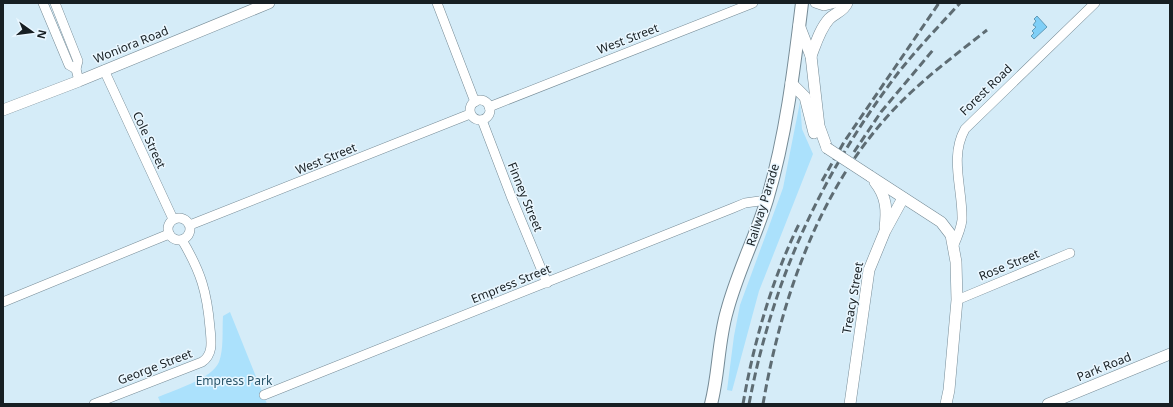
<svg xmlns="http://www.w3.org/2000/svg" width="1173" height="407" viewBox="0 0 1173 407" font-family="'Noto Sans',sans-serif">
	<rect width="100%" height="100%" fill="#d5ecf8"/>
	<g fill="#abe1fc">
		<path d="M800 102 802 129 813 154 759 291 732 391 727 390 734 336 740 305 783 188Z"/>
		<path d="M230 312 267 404H161L158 397C174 390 212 379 219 362 224 349 222 330 223 316Z"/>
	</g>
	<path fill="#7fcff7" stroke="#609ab7" d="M1037 16 1047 27 1034 39 1031 36 1034 33 1032 31 1036 27 1033 25 1036 21 1034 19Z"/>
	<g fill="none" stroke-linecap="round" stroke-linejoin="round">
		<defs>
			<g id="minor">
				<path d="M43 3 69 65 76 69"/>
				<path d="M55 3 78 61 76 69 79 81"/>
				<path d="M437 3 475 102"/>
				<path d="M815 3 824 6 836 3"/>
				<path d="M104 70 173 219"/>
				<circle cx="480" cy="110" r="10"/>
				<path d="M489 107 753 3"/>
				<path d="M482 120 511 196 547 283"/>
				<circle cx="179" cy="229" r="11"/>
				<path d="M190 225 470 114"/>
				<path d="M953 247C957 238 961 229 962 220 963 190 949 157 965 129L1095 3"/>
				<path d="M957 300 1070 253"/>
				<path d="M3 302 169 234"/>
				<path d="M264 395 733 208 745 203 767 200"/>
				<path d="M94 404 202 362C214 354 211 340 210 328 207 292 201 272 182 240"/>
			</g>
			<g id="tertiary">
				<path d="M799 25 811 56 819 126 827 148"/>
				<path d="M811 56C816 43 820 29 829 19 835 13 844 11 847 3"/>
				<path d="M791 83 805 97 814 133"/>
				<path d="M3 110 79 81 269 3"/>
				<path d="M870 176 941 222 951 235 956 262 957 300 949 390 946 404"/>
				<path d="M875 182C887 197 887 211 885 228"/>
				<path d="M850 404 869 270 885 231 903 198"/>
				<path d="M1048 404 1170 354"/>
			</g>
			<path id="secondary" d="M711 404C719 374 718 341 727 311 737 273 755 238 767 200 786 136 794 69 802 3"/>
		</defs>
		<use href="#minor" stroke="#768b96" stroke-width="10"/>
		<use href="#tertiary" stroke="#768b96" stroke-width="12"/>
		<use href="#secondary" stroke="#768b96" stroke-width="14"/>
		<use href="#minor" stroke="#fff" stroke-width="9"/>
		<use href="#tertiary" stroke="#fff" stroke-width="11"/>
		<use href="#secondary" stroke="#fff" stroke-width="12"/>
		<g stroke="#5e6c73" stroke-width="3" stroke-dasharray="8 4" stroke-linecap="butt">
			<path d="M854 152 881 112 933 50"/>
			<path d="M822 181 844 142 939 3"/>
			<path d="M743 404C754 341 772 279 800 222"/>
			<path d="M749 404C773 278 821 175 898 73 917 49 939 26 960 3"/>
			<path d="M763 404C782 295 821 182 901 102 928 75 958 53 987 30"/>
		</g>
		<defs>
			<path id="tertiary-bridge" d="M827 148 870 176"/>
		</defs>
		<use href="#tertiary-bridge" stroke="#768b96" stroke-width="12" stroke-linecap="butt"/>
		<use href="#tertiary-bridge" stroke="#fff" stroke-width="11"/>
	</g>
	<g text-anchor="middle" stroke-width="3" stroke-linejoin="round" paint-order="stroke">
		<g font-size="12" fill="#171f23" stroke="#eaf7ff">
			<text transform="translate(628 39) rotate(-21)" y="4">West Street</text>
			<text transform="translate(131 45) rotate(-22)" y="4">Woniora Road</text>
			<text transform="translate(986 90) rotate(-44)" y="4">Forest Road</text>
			<text transform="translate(149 140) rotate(65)" y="4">Cole Street</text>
			<text transform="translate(326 159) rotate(-22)" y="4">West Street</text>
			<text transform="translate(525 197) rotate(68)" y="4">Finney Street</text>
			<text transform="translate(763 205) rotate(-73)" y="4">Railway Parade</text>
			<text transform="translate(1009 265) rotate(-22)" y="4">Rose Street</text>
			<text transform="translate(511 284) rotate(-22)" y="4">Empress Street</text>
			<text transform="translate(853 298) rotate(-80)" y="4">Treacy Street</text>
			<text transform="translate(155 367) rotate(-21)" y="4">George Street</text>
			<text transform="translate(1104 367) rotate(-22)" y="4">Park Road</text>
		</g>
		<g font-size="12" fill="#29556a" stroke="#eaf7ff">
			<text x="234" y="385">Empress Park</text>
		</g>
	</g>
	<rect width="1173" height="407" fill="none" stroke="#171f23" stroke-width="8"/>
	<g transform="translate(32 32) rotate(104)" stroke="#eaf7ff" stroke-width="3" paint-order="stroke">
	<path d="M0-3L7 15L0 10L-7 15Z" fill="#171f23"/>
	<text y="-6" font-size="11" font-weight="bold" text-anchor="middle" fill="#171f23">N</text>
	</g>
</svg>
